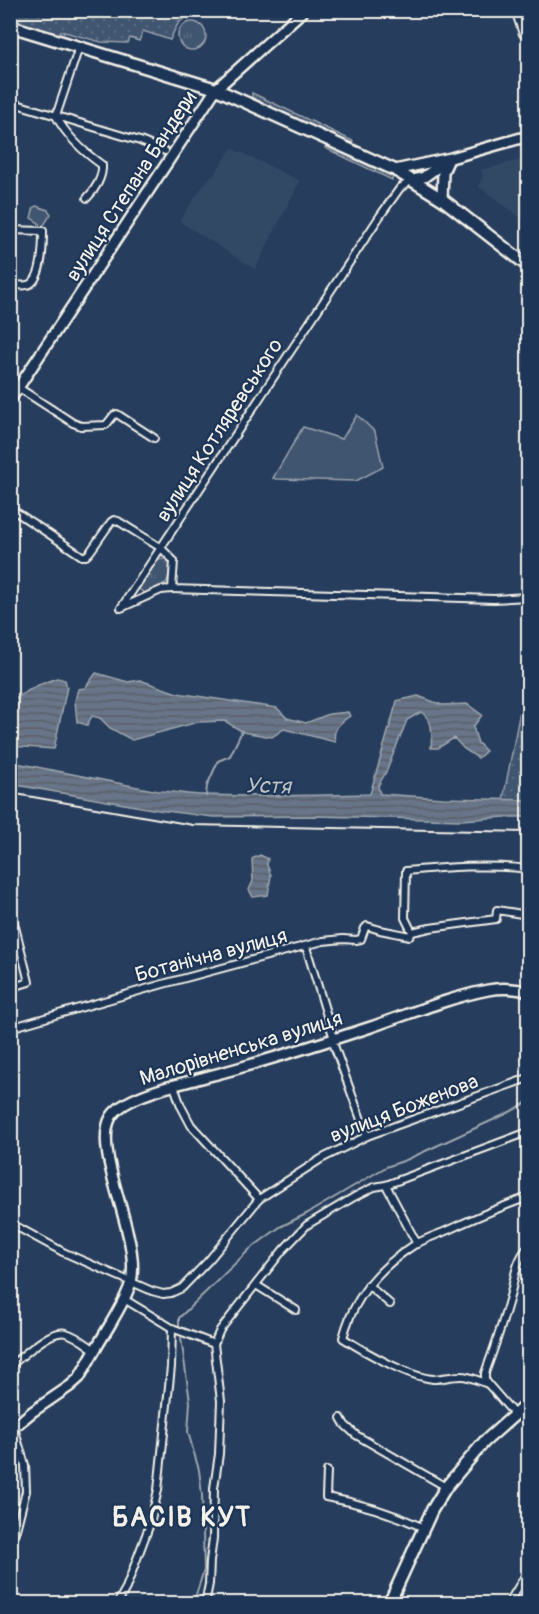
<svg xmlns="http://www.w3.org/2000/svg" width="539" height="1614" viewBox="0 0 539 1614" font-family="Pangolin,sans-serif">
	<defs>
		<pattern id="grass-tufts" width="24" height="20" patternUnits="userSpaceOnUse" patternTransform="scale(1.5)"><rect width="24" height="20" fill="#40546f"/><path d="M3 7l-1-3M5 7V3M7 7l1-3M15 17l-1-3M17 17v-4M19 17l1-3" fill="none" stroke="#5c6d84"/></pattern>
		<pattern id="park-dots" width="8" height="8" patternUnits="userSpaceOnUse" patternTransform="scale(1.5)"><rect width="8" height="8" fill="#40546f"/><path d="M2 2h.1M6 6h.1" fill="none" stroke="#5c6d84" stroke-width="1.8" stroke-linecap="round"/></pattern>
		<pattern id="water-rules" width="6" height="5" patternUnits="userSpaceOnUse" patternTransform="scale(1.5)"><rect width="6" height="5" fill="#677588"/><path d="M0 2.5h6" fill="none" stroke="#585e67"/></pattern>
	</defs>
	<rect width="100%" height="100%" fill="#263d5d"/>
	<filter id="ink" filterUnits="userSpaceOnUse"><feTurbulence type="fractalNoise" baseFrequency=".0167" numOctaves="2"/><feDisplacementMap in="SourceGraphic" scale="12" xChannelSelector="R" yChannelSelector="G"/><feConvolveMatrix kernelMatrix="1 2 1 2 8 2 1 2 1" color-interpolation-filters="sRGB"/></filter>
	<g filter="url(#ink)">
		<g fill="#334966">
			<path d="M232 148 300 181 255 269 179 221 205 183 211 176H213Z"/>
			<path d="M528 158V223L478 186 483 177 481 170Z"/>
		</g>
		<g fill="url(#grass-tufts)" stroke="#9aa2ac" stroke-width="1.5">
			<circle cx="192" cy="36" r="14"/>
			<path d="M252 93 353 141 351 144 252 98Z"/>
			<path d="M327 145 393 177 392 180 325 148Z"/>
			<path d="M161 559H165L170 562C169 587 167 585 144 593L139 589 156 562Z"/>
		</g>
		<g fill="url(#park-dots)" stroke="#9aa2ac" stroke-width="1.5">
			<path d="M10 11H194L192 15C179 18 175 28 170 40L143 31 139 41 130 38 128 43 101 42 61 31 54 39 11 25Z"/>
			<path d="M528 681V800H503L523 695Z"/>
		</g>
		<g fill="#40546f" stroke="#9aa2ac" stroke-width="1.5">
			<path d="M36 206 48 210 51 214 42 228H40L39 223 31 218 34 207Z"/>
			<path d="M357 415 375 432 383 467 356 481 276 479 273 478 303 427 342 439Z"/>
		</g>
		<g fill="url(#water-rules)" stroke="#9fa7ae" stroke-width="1.5">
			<path d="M96 673 128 682 140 680 177 693 277 708 287 718 306 723 329 714 348 712 350 716C340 723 332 728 335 742L284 729 272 737 243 732 225 721 198 722 132 740 110 728 100 718 92 716 87 725 77 722 75 701 78 689 85 688Z"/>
			<path d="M57 678 65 680 67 687 54 749 11 746V701L36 686Z"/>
			<path d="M418 696 442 705 467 704 482 715 473 727 478 743 486 751 478 758 464 749 454 738 438 748H431C432 733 434 721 421 712L407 720 386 772 378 786 380 794 443 798 528 800V817H505L461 820 316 816 213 817 158 810 11 784V762L158 791C173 791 188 795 204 795 259 797 315 795 370 794L397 701Z"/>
			<path d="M260 855 268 859 267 865 271 875 268 895 253 897 249 890 253 881 252 859Z"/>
		</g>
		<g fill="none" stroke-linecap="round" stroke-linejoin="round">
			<g stroke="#9fa7ae" stroke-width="2">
				<path d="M206 796 207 786 218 761 230 756 242 731"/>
				<path d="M179 1326V1318L250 1249 280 1227 308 1213 386 1167 406 1160 506 1114 528 1102"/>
				<path d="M181 1338 190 1402 188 1432 199 1470 202 1495 204 1570 193 1604"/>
			</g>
			<defs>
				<g id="street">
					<path d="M515 10 523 34"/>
					<path d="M79 47 56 116C66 135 85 153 102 165 103 177 95 190 87 198"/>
					<path d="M10 102 140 141 165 151"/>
					<path d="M10 230 43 231C43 243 43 277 30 284 25 287 16 285 10 284"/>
					<path d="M19 388 73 423 81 426 106 425 114 415 117 414 154 438"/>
					<path d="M10 508 82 556H86L90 552 111 522 114 520 118 521 161 548 174 561 172 589 494 599 528 597"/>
					<path d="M172 589 161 590 121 608 380 216 400 188 411 181"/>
					<path d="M10 907 29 982 10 988"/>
					<path d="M412 932 430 928 496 919 497 910 528 915"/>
					<path d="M306 947 334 1039"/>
					<path d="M10 1028 163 984 323 941 343 939 356 940 361 939 365 928 367 926 380 930 410 936 412 932 405 918 406 871C447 867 488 864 528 869"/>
					<path d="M332 1040 367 1136"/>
					<path d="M174 1086 181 1106 191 1125 259 1199"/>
					<path d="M386 1185 417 1244"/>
					<path d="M10 1223 63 1252 152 1291 163 1294 171 1293 182 1288 209 1260 259 1199 321 1159 367 1136 528 1078"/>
					<path d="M256 1285 296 1310"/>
					<path d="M368 1285 390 1304"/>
					<path d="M124 1299 172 1328 214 1344"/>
					<path d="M10 1366C23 1356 50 1329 66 1333 77 1336 86 1344 95 1350"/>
					<path d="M488 1384C479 1381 470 1376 461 1376 451 1376 442 1379 433 1379 409 1377 363 1351 343 1338 353 1298 380 1267 414 1245 424 1239 437 1235 448 1230 474 1218 501 1207 528 1197"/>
					<path d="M515 1415 488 1384 485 1379V1373C494 1349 502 1325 509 1300 515 1280 514 1263 528 1247"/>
					<path d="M341 1418 345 1425 356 1435 446 1487"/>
					<path d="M327 1471 326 1497C360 1503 392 1513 424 1528"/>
					<path d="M11 1549 26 1491 25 1465 14 1428"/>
					<path d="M117 1604 126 1588 150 1524 158 1490 171 1367 172 1328"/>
					<path d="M205 1604 209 1584 210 1561 213 1538 214 1488 219 1454 221 1401 214 1344 220 1330 283 1250 307 1225 354 1197 374 1187 386 1185 528 1132"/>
					<path d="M508 1604 528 1571"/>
				</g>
				<g id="secondary">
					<path d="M395 170 451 158 528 136"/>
					<path d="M413 180 424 177 446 161"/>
					<path d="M442 199 443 172 448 161"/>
					<path d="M10 400 216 89 304 10"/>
					<path d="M10 1430 32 1412 70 1386 79 1378C89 1360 100 1341 111 1323 118 1310 127 1297 131 1282 142 1237 91 1152 111 1117 124 1095 181 1084 205 1077 261 1063 316 1045 371 1027 409 1014 448 998 488 990 502 987 515 989 528 991"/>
				</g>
				<g id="primary">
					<path d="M10 26 216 89 395 170 442 199 528 266"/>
					<path d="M389 1604 432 1510 446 1487 484 1442 528 1403"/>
				</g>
			</defs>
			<use href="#street" stroke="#f4f1e8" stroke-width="10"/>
			<use href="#secondary" stroke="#f4f1e8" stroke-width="14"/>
			<use href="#primary" stroke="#f4f1e8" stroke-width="15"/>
			<use href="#street" stroke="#1d3557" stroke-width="6"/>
			<use href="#secondary" stroke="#1d3557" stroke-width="9"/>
			<use href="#primary" stroke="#1d3557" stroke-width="10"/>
			<path stroke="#f4f1e8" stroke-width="2" d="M10 793 193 825 528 832"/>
		</g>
	</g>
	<g text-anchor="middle" stroke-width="4.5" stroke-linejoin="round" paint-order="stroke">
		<g font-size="21" fill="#f4f1e8" stroke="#1d3557">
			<text transform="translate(131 186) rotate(-57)" y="7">вулиця Степана Бандери</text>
			<text transform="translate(219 430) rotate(-57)" y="7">вулиця Котляревського</text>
			<text transform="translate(211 955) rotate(-15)" y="7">Ботанічна вулиця</text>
			<text transform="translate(241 1048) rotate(-17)" y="7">Малорівненська вулиця</text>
			<text transform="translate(404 1108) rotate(-21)" y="7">вулиця Боженова</text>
		</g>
		<g font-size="22" font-style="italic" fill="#bcbfc2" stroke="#1d3557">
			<text transform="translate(268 785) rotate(1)" y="8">Устя</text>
		</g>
		<g font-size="27" font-weight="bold" letter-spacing="1.5" fill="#f4f1e8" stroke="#1d3557">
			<text x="182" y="1526">БАСІВ КУТ</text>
		</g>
	</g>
	<rect width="539" height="1614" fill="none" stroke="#1d3557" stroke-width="36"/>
	<rect x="18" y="18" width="503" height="1578" fill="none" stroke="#f4f1e8" stroke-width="2" filter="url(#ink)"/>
</svg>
